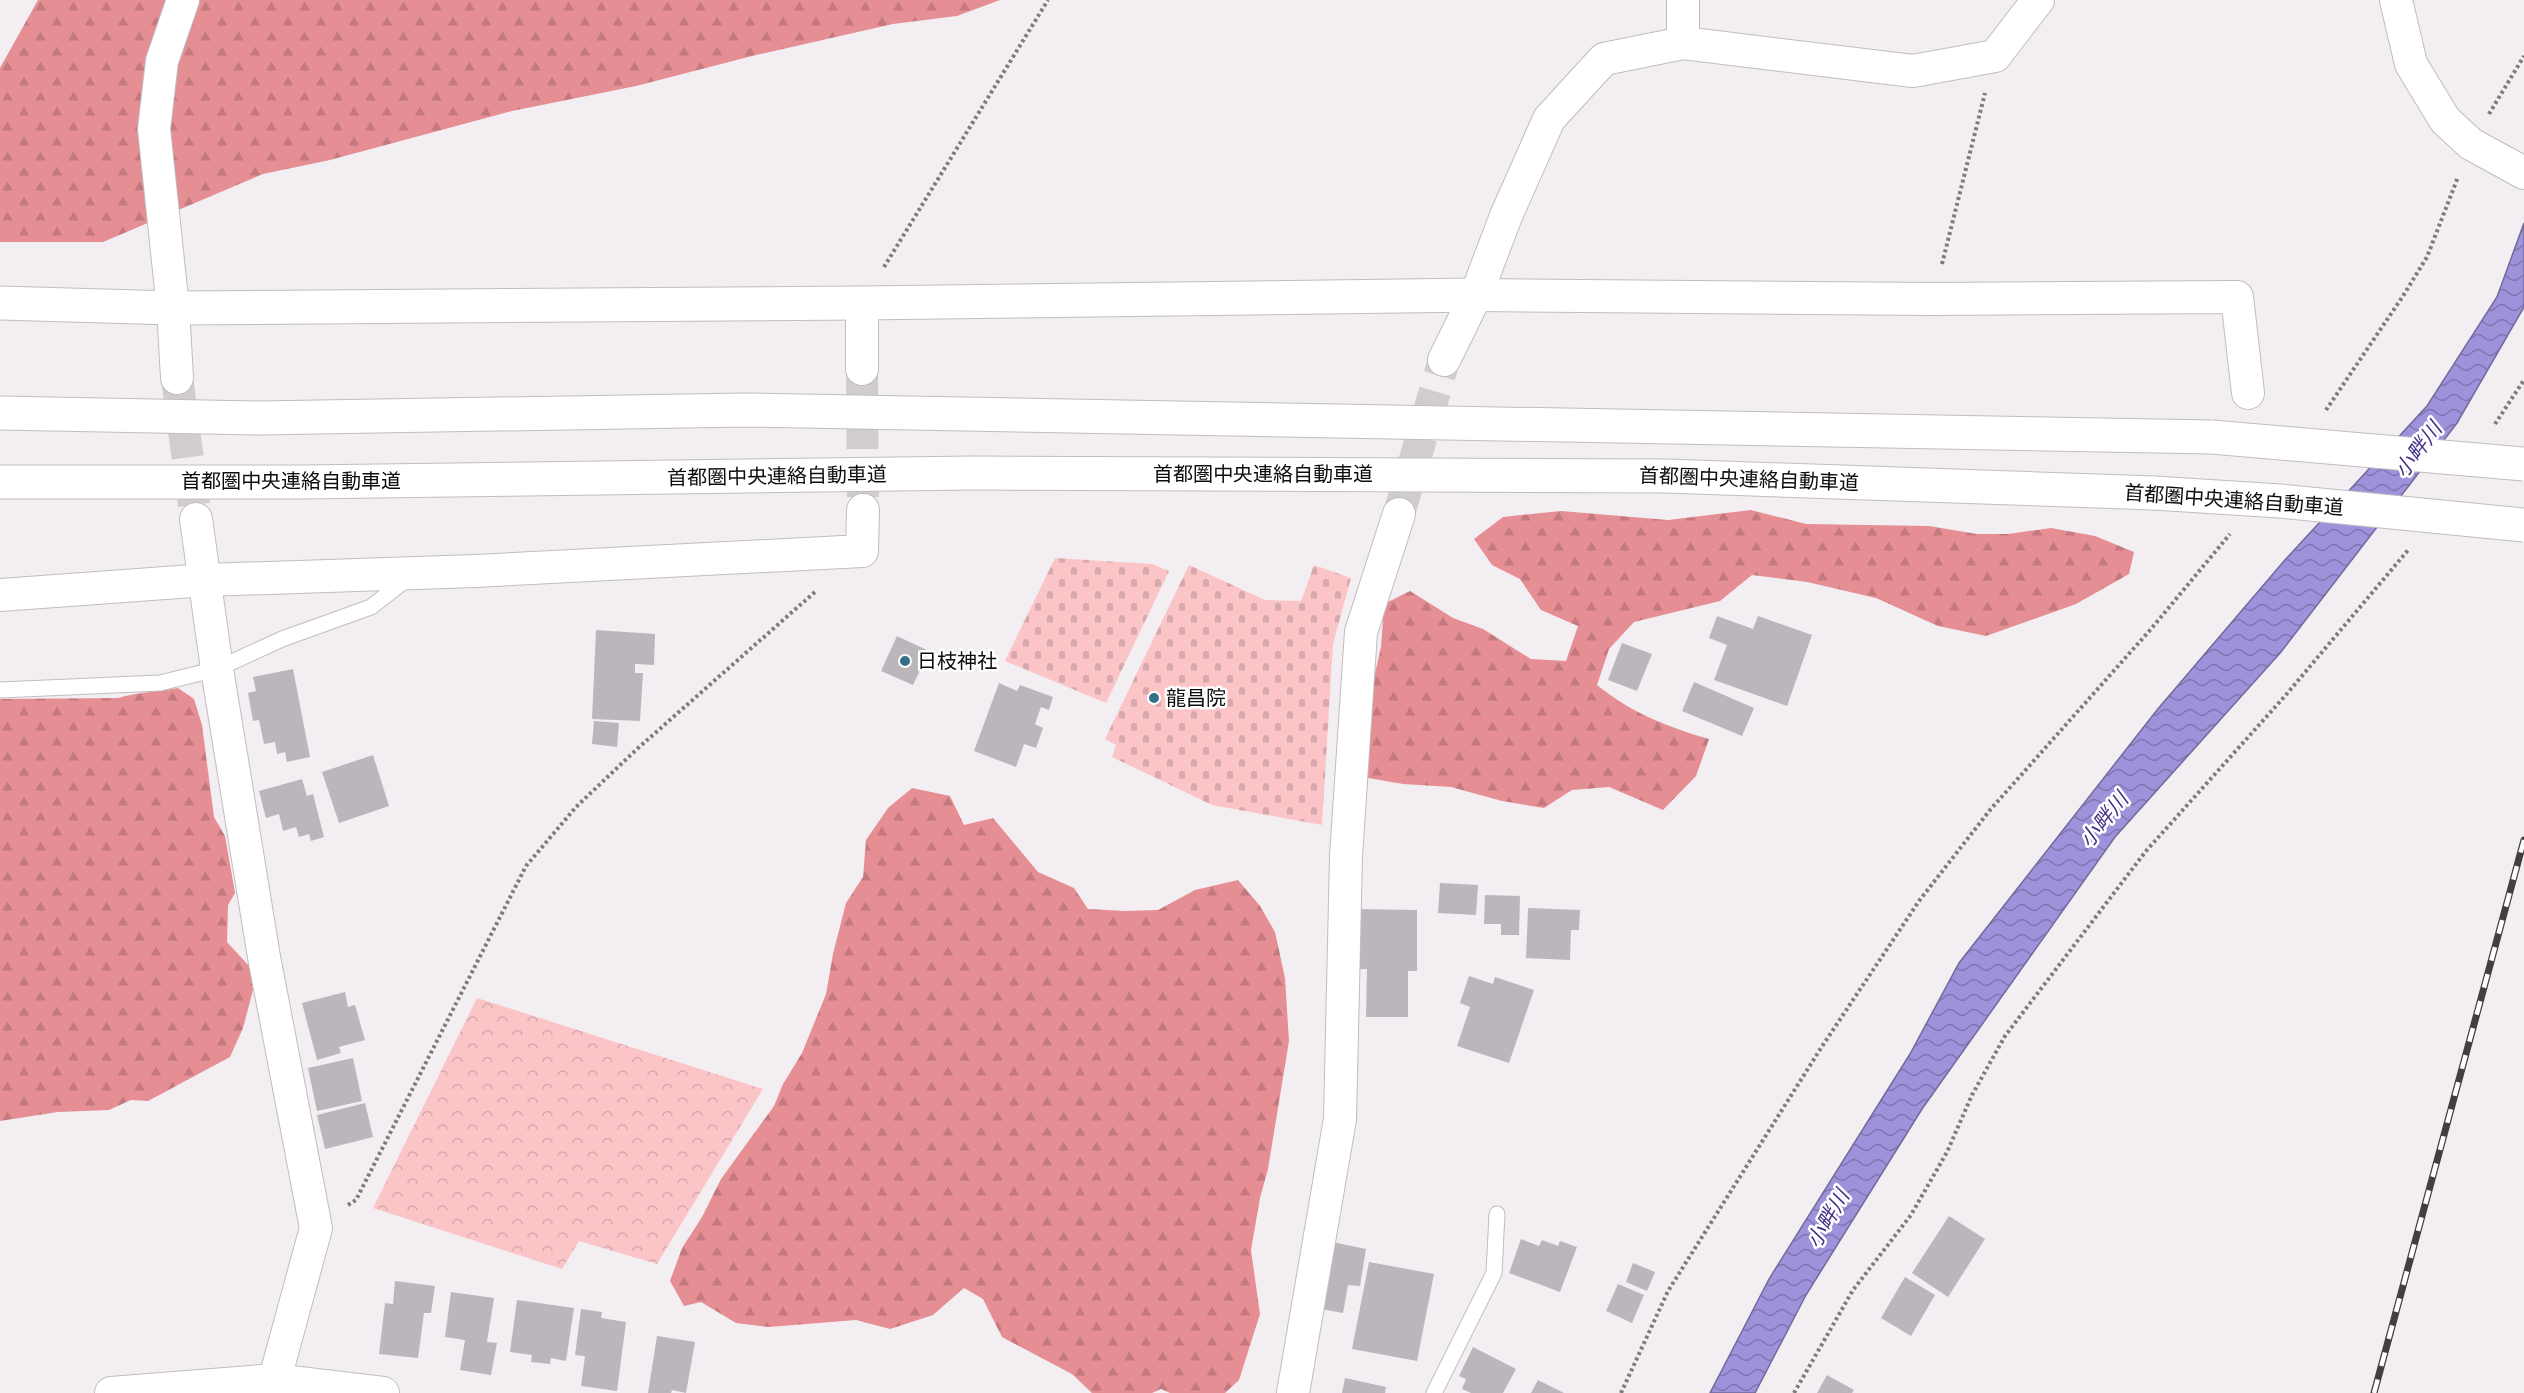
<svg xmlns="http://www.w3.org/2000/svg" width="2524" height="1393" font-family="Lato,'Noto Sans JP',sans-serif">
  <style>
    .forest { fill: url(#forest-firs) }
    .cemetery { fill: url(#cemetery-stones) }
    .park { fill: url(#park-crowns) }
    .water { fill: url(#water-waves); stroke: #726a9d; stroke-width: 1.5 }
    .building { fill: #bab6bc }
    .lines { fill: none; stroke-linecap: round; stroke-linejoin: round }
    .street-tunnel { stroke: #d0ccd0; stroke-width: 32; stroke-dasharray: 32 16; stroke-linecap: butt }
    .lane-casing { stroke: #c1bcc0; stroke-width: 17 }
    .street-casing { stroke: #c1bcc0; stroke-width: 34 }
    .secondary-casing { stroke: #c1bcc0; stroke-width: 35 }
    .highway-casing { stroke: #c1bcc0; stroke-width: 35 }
    .path { stroke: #7e7b7e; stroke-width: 4; stroke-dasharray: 3 3; stroke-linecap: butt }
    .lane { stroke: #fff; stroke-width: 15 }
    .street { stroke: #fff; stroke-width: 32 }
    .secondary { stroke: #fff; stroke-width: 33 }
    .highway { stroke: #fff; stroke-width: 33 }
    .rail-casing { stroke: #413f41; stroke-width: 7 }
    .rail { stroke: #fff; stroke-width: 4.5; stroke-dasharray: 14; stroke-linecap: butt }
    .highway-bridge-casing { stroke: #c1bcc0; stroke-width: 35; stroke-linecap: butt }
    .highway-bridge { stroke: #fff; stroke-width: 33 }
    .poi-dot { fill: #357088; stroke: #fff; stroke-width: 2 }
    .labels { text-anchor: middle; stroke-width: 5; stroke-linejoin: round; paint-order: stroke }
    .street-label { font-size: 20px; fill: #0d0c0d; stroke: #fff }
    .poi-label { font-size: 20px; fill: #0d0c0d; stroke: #fff; text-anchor: start }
    .water-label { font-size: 21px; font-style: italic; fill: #462f85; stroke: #fff }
  </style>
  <defs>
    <pattern id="forest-firs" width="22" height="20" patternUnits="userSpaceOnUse" patternTransform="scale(1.5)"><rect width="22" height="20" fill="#e58e94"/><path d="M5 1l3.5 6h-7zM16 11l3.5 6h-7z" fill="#c3797e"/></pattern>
    <pattern id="cemetery-stones" width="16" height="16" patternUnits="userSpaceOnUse" patternTransform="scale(1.5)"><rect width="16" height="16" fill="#fbc5c8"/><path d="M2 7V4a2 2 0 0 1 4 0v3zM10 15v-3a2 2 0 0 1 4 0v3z" fill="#d6a8ab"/></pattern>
    <pattern id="park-crowns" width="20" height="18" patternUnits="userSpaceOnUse" patternTransform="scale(1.5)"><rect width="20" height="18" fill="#fbc5c8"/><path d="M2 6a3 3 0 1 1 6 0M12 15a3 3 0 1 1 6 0" fill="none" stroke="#d6a8ab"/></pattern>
    <pattern id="water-waves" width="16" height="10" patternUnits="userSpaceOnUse" patternTransform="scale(1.5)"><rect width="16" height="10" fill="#9e92db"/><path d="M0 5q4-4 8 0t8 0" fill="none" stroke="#7f76b0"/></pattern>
  </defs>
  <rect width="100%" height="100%" fill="#f3eef2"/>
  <g class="forest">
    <path d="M38 0H1000L957 16 893 24 756 55 636 86 512 111 330 160 263 174 103 242H0V68Z"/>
    <path d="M1751 510 1806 524 1929 526 1977 534H2008L2051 528 2095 536 2134 552 2129 574 2076 604 1986 636 1938 626 1876 598 1807 582 1752 575 1720 601 1634 622 1609 649 1597 685C1631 713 1668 727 1709 739L1696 776 1663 810 1609 787 1572 790 1544 808 1502 801 1451 787 1403 784 1368 778 1369 699 1381 647 1384 604 1410 591 1453 618 1483 629 1531 659 1566 661 1578 626 1541 610 1520 579 1492 565 1474 539 1503 517 1561 511 1668 520Z"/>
    <path d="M178 688 194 699 202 725 214 817 225 836 235 893 228 905 227 942 249 966 253 990 243 1028 230 1057 148 1101 131 1100 109 1110 58 1112 0 1121V699L118 698C138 692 158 692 178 688Z"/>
    <path d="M912 788 950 796 964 825 993 818 1038 872 1074 888 1088 909 1125 911 1158 910 1195 890 1238 880 1260 906 1275 932 1285 978 1289 1041 1268 1169 1260 1198 1251 1250 1260 1314 1239 1380 1225 1393H1170L1161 1389 1152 1393H1092L1072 1374 1002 1337 983 1299 964 1288 933 1315 890 1329 856 1320 769 1327 736 1323 701 1302 684 1306 670 1281 682 1248 702 1217 721 1179 774 1106 783 1084 802 1053 826 994 833 954 846 903 863 877 866 840 888 808Z"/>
  </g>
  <g class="cemetery">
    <path d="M1055 558 1152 564 1169 571 1106 703 1005 661Z"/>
    <path d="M1189 565 1265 600 1301 601 1314 565 1351 578 1333 644 1322 825 1212 805 1112 757 1116 745 1105 739Z"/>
  </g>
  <path class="park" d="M477 998 763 1089 657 1264 579 1241 562 1269 373 1208Z"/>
  <path class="water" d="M2524 223V307L2457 423 2281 652 2115 837 1922 1109 1806 1295 1755 1393H1710L1769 1279 1910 1054 1959 963 2157 710 2284 561 2427 406 2497 297Z"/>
  <g class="building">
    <path d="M1717 616 1753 629 1758 616 1812 635 1787 706 1714 680 1727 645 1709 638Z"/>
    <path d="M596 630 655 634 654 665 635 664V673H643L640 721 592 719Z"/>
    <path d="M897 636 929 651 913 685 881 671Z"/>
    <path d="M1622 643 1652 654 1637 691 1608 680Z"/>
    <path d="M293 669 310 757 287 762 285 752 277 754 275 742 264 744 259 720 253 721 248 693 256 691 253 677Z"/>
    <path d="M1694 682 1754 708 1742 736 1682 711Z"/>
    <path d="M999 683 1017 691 1020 685 1053 697 1049 710 1041 707 1035 724 1043 728 1036 748 1024 744 1016 767 974 751Z"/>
    <path d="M594 721 619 723 617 747 592 744Z"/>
    <path d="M373 755 389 806 339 823 322 772Z"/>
    <path d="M302 779 307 796 313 794 324 837 311 841 309 834 299 837 296 827 283 831 279 814 266 818 259 791Z"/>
    <path d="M1440 883 1478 885 1476 915 1438 913Z"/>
    <path d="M1485 895 1520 896 1519 935H1501V924H1484Z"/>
    <path d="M1528 908 1580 910 1579 930H1571L1570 960 1526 958Z"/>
    <path d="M1355 909 1417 910V971H1408V1017H1366L1367 969H1353Z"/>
    <path d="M1469 976 1493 984 1495 977 1534 990 1509 1063 1457 1046 1470 1007 1460 1003Z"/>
    <path d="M345 992 348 1007 355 1005 365 1040 339 1047 341 1053 317 1060 302 1003Z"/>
    <path d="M353 1058 362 1101 317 1111 308 1068Z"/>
    <path d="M365 1103 373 1137 325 1149 317 1115Z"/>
    <path d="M1949 1216 1985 1239 1948 1297 1912 1273Z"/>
    <path d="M1521 1239 1539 1246 1542 1240 1558 1246 1560 1241 1577 1247 1560 1292 1509 1273Z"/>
    <path d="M1328 1241 1366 1249 1360 1286 1348 1285 1343 1313 1316 1308Z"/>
    <path d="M1369 1262 1434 1274 1417 1361 1352 1349Z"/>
    <path d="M1633 1263 1655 1272 1647 1291 1626 1282Z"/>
    <path d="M1905 1277 1935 1295 1911 1336 1881 1318Z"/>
    <path d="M395 1281 435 1286 431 1313H424L418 1358 379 1354 385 1303 393 1304Z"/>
    <path d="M1618 1284 1644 1295 1632 1323 1606 1311Z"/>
    <path d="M451 1292 494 1298 487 1342 497 1343 491 1375 460 1370 465 1340 445 1337Z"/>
    <path d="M517 1300 574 1308 566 1361 551 1358 550 1364 531 1362 532 1355 510 1352Z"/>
    <path d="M581 1309 602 1312 601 1318 626 1322 617 1391 581 1386 585 1356 575 1355Z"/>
    <path d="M657 1336 695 1342 686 1393 672 1390 671 1393H648Z"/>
    <path d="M1473 1347 1516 1369 1503 1393H1471L1462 1389 1466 1379 1459 1376Z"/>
    <path d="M1827 1375 1854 1390 1852 1393H1817Z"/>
    <path d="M1345 1378 1386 1387 1385 1393H1342Z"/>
    <path d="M1538 1380 1564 1393H1531Z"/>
  </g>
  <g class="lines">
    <g class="street-tunnel">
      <path d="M862 369 863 510"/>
      <path d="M177 378 196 519"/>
      <path d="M1399 514 1444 360"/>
    </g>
    <g class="lane-casing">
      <g id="lane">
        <path d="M0 690 160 683 217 669 282 639 371 607 408 578"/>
        <path d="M1434 1393 1494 1273 1497 1214"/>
      </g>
    </g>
    <g class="street-casing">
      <g id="street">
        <path d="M2396 0 2411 64 2445 120 2471 144 2524 173"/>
        <path d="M1683 43 1913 71 1995 56 2038 0"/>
        <path d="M1476 295 1933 299 2237 297 2248 393"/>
        <path d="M1444 360 1476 295 1506 216 1549 119 1604 59 1683 43V0"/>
        <path d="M862 369V303"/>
        <path d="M177 378 173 308 154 129 162 61 183 0"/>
        <path d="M196 519 217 669 264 957 316 1228 271 1393"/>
        <path d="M0 595 206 580 475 571 862 551 863 510"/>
        <path d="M111 1393 274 1380 383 1393"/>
        <path d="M1293 1393 1340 1119 1346 856 1361 632 1399 514"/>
      </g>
    </g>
    <g class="secondary-casing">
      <path id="secondary" d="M0 303 173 308 862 303 1476 295"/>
    </g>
    <g class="highway-casing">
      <g id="highway">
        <path d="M0 413 259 418 744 410 2212 437"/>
        <path d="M0 482H303L973 473 1667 476 2154 493"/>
      </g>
    </g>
    <g class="path">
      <path d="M2489 114 2524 56"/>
      <path d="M1942 264 1985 93"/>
      <path d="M884 267 1048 0"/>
      <path d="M2326 410 2403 296 2427 257 2458 177"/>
      <path d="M2495 424 2524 380"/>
      <path d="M348 1205 356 1200 526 866 576 807 637 749 816 591"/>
      <path d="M1621 1393 1668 1291 1821 1048 1919 901 1990 810 2151 629 2230 534"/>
      <path d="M1794 1393 1853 1290 1911 1215 1947 1152 1972 1095 2005 1036 2146 851 2285 696 2409 549"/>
    </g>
    <use href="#lane" class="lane"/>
    <use href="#street" class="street"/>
    <use href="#secondary" class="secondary"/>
    <use href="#highway" class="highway"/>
    <g class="rail-casing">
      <path id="rail" d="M2374 1393 2524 840"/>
    </g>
    <use href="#rail" class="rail"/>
    <g class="highway-bridge-casing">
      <g id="highway-bridge">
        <path d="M2212 437 2524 464"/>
        <path d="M2154 493 2280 501 2524 525"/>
      </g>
    </g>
    <use href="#highway-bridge" class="highway-bridge"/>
  </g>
  <g class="poi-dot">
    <circle cx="905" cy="661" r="6"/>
    <circle cx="1154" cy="698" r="6"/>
  </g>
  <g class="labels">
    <g class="street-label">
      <text x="1263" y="481">首都圏中央連絡自動車道</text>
      <text transform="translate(777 476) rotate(-1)" y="7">首都圏中央連絡自動車道</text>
      <text transform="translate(1749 479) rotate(2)" y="7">首都圏中央連絡自動車道</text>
      <text x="291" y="488">首都圏中央連絡自動車道</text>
      <text transform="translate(2234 500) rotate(4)" y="7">首都圏中央連絡自動車道</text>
    </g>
    <g class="poi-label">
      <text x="917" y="668">日枝神社</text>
      <text x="1166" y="705">龍昌院</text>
    </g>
    <g class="water-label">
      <text transform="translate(2418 450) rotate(-53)" y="7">小畔川</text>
      <text transform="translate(2104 820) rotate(-51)" y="7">小畔川</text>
      <text transform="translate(1828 1219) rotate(-60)" y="7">小畔川</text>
    </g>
  </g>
</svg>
